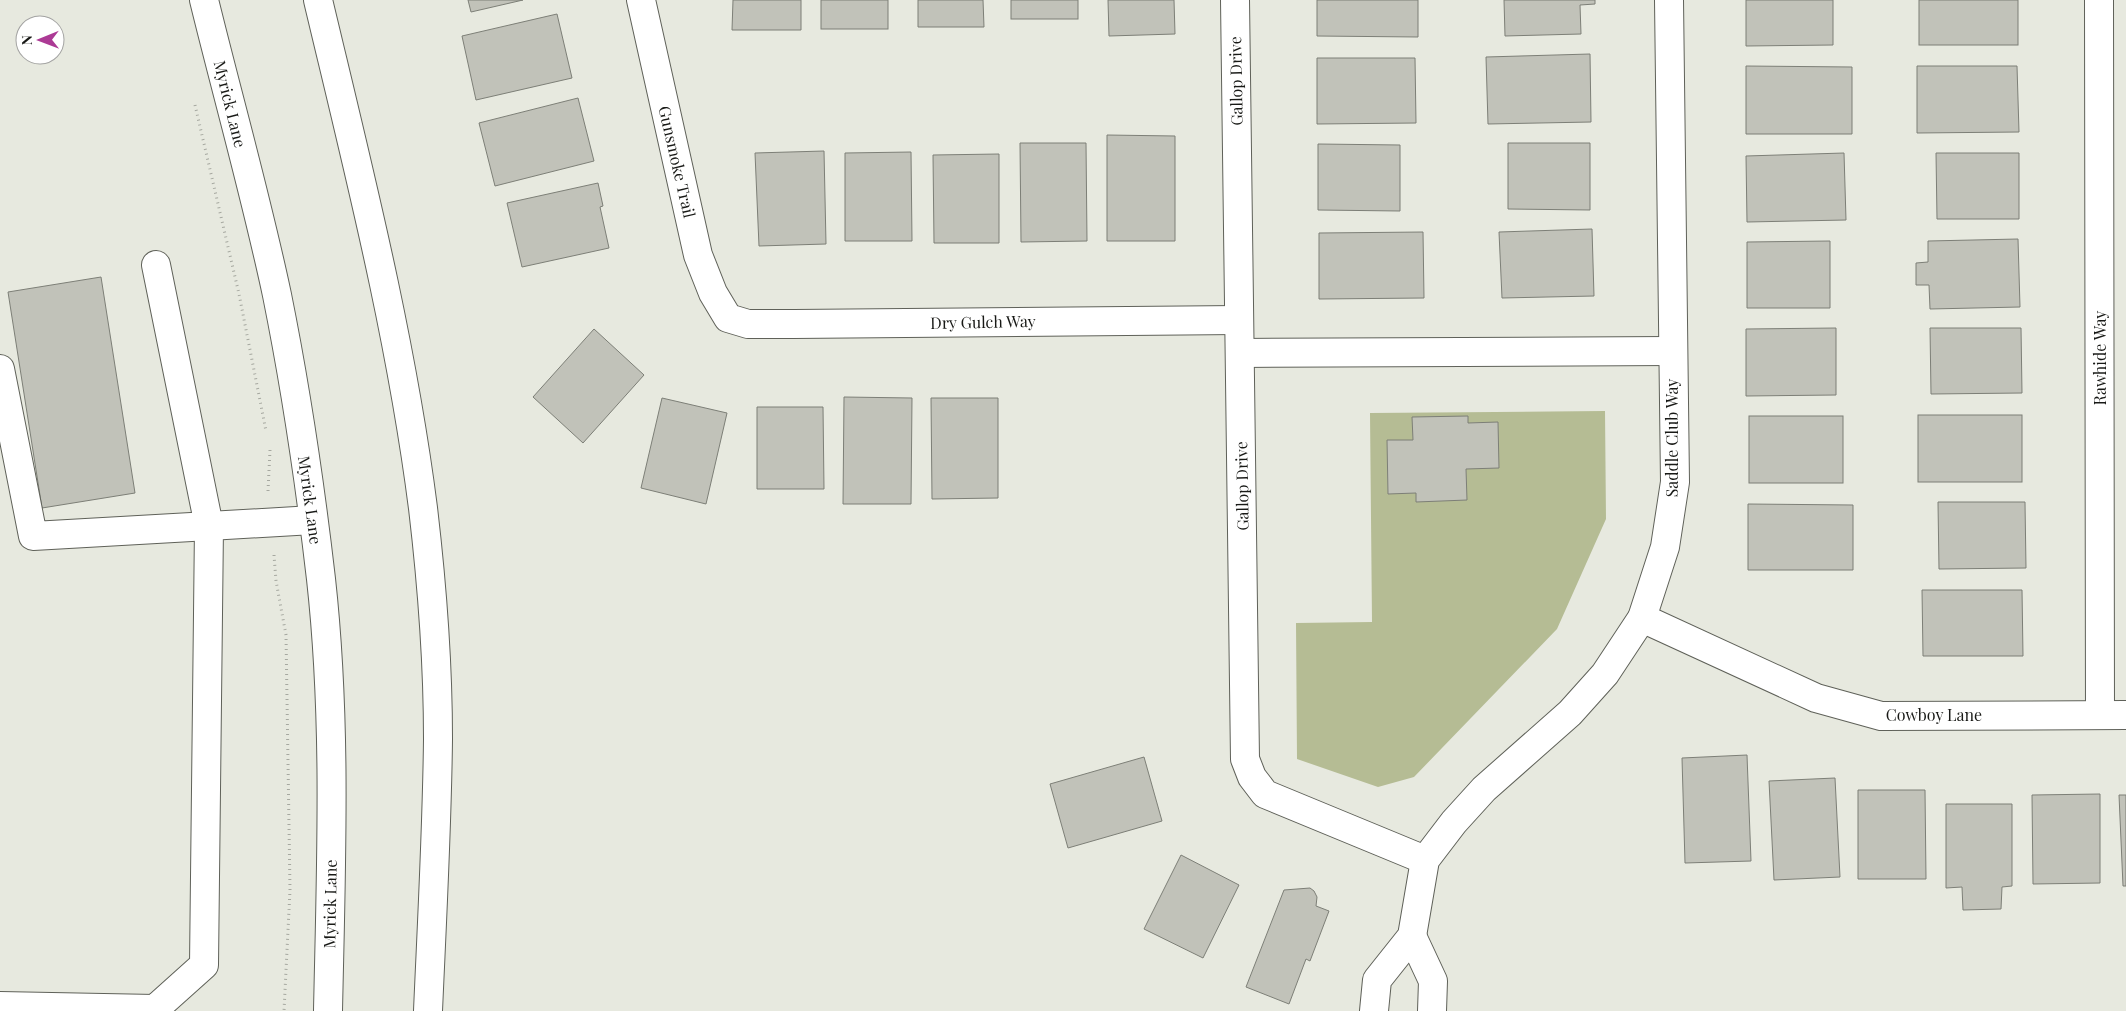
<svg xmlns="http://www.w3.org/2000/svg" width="2126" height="1011" font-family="'Playfair Display',serif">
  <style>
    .green { fill: #b5bc94 }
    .building { fill: #c1c2b9; stroke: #7d7f77 }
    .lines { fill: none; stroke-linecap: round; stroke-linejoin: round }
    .minor-casing { stroke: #5f6159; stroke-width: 30 }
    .path { stroke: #a6a8a0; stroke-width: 3; stroke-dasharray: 1 4; stroke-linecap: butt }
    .minor { stroke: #fff; stroke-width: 28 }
    .labels { text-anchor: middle; stroke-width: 4; stroke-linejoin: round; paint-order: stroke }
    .street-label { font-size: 16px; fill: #181916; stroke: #fff }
  </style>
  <rect width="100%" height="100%" fill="#e7e9df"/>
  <path class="green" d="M1605 411 1606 519 1557 629 1414 777 1378 787 1297 759 1296 623 1372 622 1370 413Z"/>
  <g class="building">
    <path d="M468 0H523L471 12Z"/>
    <path d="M733 0H801V30H732Z"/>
    <rect x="821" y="0" width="67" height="29"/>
    <path d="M918 0H983L984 27H918Z"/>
    <rect x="1011" y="0" width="67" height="19"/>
    <path d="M1108 0H1174L1175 34 1109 36Z"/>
    <path d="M1317 0H1418V37L1317 36Z"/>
    <path d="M1504 0H1595V4L1580 5 1581 34 1505 36Z"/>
    <path d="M1746 0H1833V45L1746 46Z"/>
    <rect x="1919" y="0" width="99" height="45"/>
    <path d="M557 14 572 78 476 100 462 36Z"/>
    <path d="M1590 54 1591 122 1488 124 1486 57Z"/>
    <path d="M1317 58H1415L1416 123 1317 124Z"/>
    <path d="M1746 66 1852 67V134H1746Z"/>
    <path d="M1917 66H2017L2019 132 1917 133Z"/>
    <path d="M578 98 594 161 495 186 479 123Z"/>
    <path d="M1107 135 1175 136V241H1107Z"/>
    <path d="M1020 143H1086L1087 241 1021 242Z"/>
    <path d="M1508 143H1590V210L1508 209Z"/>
    <path d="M1318 144 1400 145V211L1318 210Z"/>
    <path d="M824 151 826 244 759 246 755 153Z"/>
    <path d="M911 152 912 241H845V153Z"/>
    <path d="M1844 153 1846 220 1747 222 1746 156Z"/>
    <path d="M1936 153H2019V219H1937Z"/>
    <path d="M999 154V243H934L933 155Z"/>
    <path d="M598 183 603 206 600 207 609 248 522 267 507 203Z"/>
    <path d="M1592 229 1594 296 1502 298 1499 232Z"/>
    <path d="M1423 232 1424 298 1319 299V233Z"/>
    <path d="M2018 239 2020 307 1930 309 1929 285H1916V263L1928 262V241Z"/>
    <path d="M1830 241V308H1747V242Z"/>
    <path d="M101 277 135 493 42 508 8 292Z"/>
    <path d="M1836 328V395L1746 396V329Z"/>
    <path d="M1930 328H2021L2022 393 1931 394Z"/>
    <path d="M594 329 644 375 583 443 533 397Z"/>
    <path d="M844 397 912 398 911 504H843Z"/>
    <path d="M662 398 727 413 706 504 641 488Z"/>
    <path d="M931 398H998V498L932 499Z"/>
    <path d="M757 407H823L824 489H757Z"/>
    <rect x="1918" y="415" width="104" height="67"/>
    <path d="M1468 416V423L1498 422 1499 468 1466 469 1467 500 1416 502V493L1388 494 1387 440H1413L1412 417Z"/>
    <rect x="1749" y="416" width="94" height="67"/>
    <path d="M1938 502H2025L2026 568 1939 569Z"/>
    <path d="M1748 504 1853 505V570H1748Z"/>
    <path d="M1922 590H2022L2023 656H1923Z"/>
    <path d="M1747 755 1751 861 1685 863 1682 758Z"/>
    <path d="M1144 757 1162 821 1068 848 1050 784Z"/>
    <path d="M1835 778 1840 877 1774 880 1769 781Z"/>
    <path d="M1858 790H1925L1926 879H1858Z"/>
    <path d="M2100 794V883L2033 884 2032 795Z"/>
    <path d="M2119 795H2126V886H2123Z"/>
    <path d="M1946 804H2012V886L2002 887 2001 909 1963 910 1962 887 1946 888Z"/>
    <path d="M1181 855 1239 885 1203 958 1144 929Z"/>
    <path d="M1310 888 1314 891 1317 897 1316 906 1329 911 1310 961 1306 959 1289 1004 1246 987 1284 890Z"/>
  </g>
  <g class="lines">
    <g class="minor-casing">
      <g id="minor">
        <path d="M204 0C228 98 256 196 277 295 296 389 310 484 321 579 337 723 331 867 328 1011"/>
        <path d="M318 0C358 168 401 336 423 508 432 584 438 662 438 739 437 829 432 920 428 1011"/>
        <path d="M641 0 698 255 713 293 728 318 748 324H794L1239 320"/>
        <path d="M1235 0 1245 759 1252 777 1265 794 1425 860"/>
        <path d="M2099 0 2100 715"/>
        <path d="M1240 353 1672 351"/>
        <path d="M0 369 33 536 209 526 156 265"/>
        <path d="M1642 618 1816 698 1881 716 2126 715"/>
        <path d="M1412 936 1433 981 1432 1011"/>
        <path d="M0 1006 155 1009 204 965 209 526 313 520"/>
        <path d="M1374 1011 1377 980 1412 936 1425 860 1454 822 1484 789 1570 713 1605 674 1642 618 1665 547 1675 482 1669 0"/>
      </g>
    </g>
    <g class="path">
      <path d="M195 105 239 294 266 431"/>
      <path d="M268 491 270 450"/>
      <path d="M274 555 276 581 286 635 290 890 284 1011"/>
    </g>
    <use href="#minor" class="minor"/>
  </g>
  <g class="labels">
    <g class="street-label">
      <text transform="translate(1236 81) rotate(-91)" y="6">Gallop Drive</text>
      <text transform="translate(230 104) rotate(76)" y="6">Myrick Lane</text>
      <text transform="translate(677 162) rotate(77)" y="6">Gunsmoke Trail</text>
      <text transform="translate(983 322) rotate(-1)" y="6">Dry Gulch Way</text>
      <text transform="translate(2100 358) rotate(-90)" y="6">Rawhide Way</text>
      <text transform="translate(1672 438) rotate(-90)" y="6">Saddle Club Way</text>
      <text transform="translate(1242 486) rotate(-91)" y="6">Gallop Drive</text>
      <text transform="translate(310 500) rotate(82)" y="6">Myrick Lane</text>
      <text x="1934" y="721">Cowboy Lane</text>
      <text transform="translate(330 904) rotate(-89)" y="6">Myrick Lane</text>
    </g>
  </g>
  <g transform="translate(40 40) rotate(269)"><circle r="24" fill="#ffffff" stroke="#a3a3a2"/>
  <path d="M0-4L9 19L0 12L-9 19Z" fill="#ac3a95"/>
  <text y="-8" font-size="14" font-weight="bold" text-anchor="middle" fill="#181916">N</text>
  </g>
</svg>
